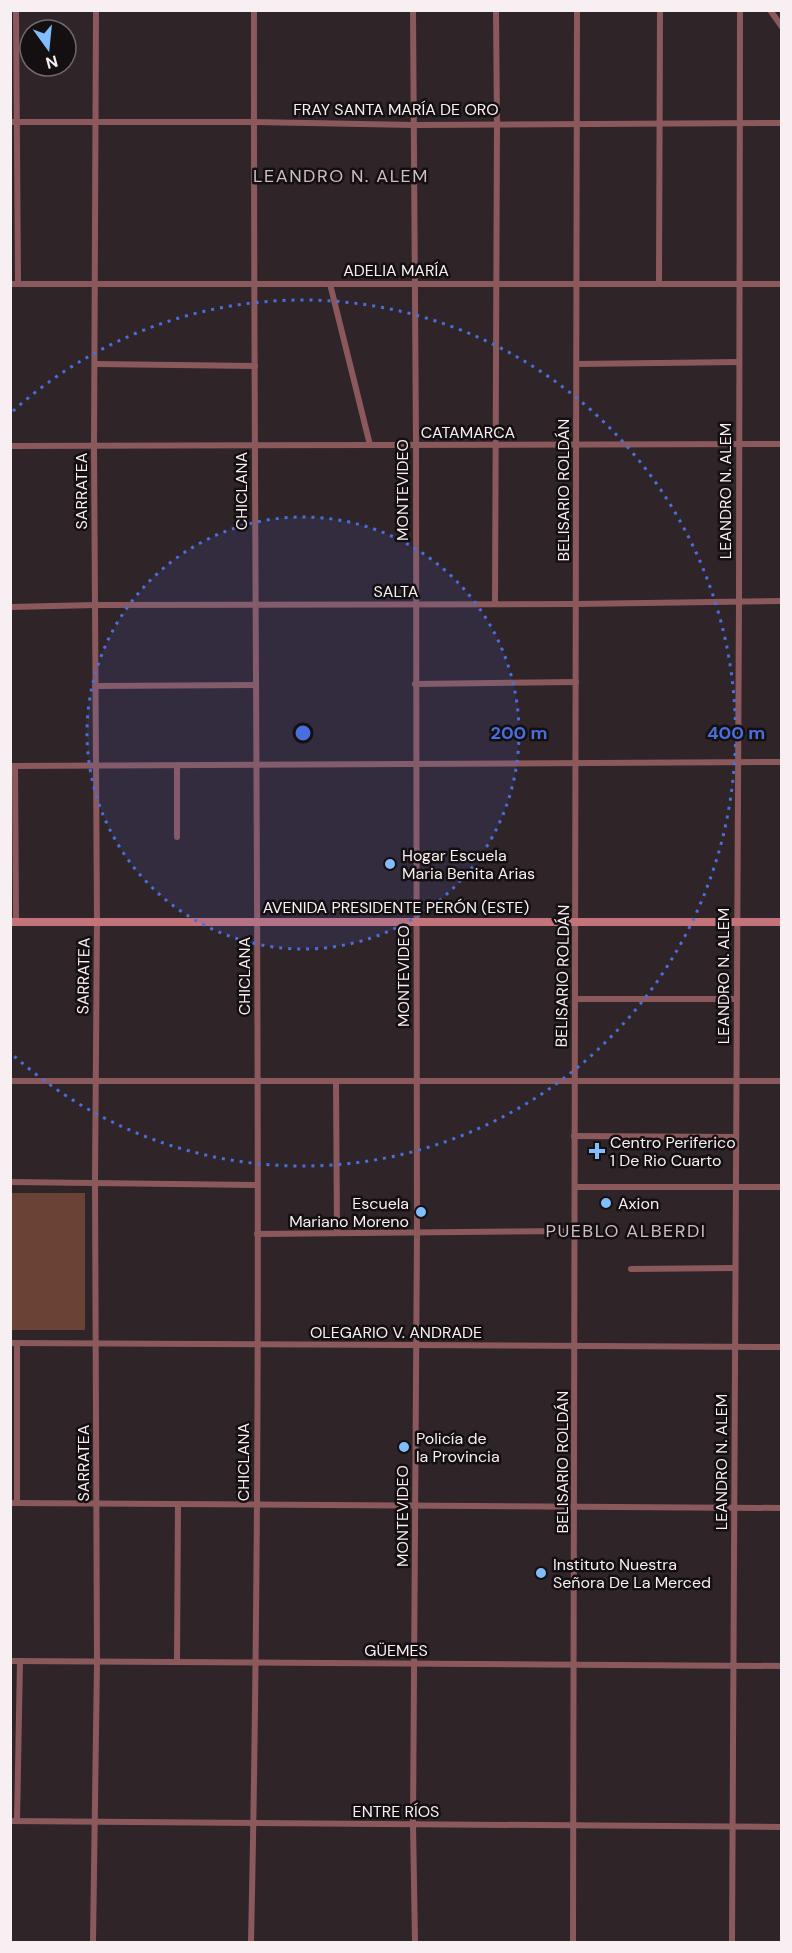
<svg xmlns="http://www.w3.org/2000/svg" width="792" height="1953" font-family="'DM Sans',sans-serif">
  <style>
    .green { fill: #6a4236 }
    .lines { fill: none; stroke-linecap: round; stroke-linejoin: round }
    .street { stroke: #8b595c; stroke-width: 6 }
    .secondary { stroke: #c3747a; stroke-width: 8 }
    .ring { fill: none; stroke: #496edd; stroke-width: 3; stroke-dasharray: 3 6 }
    .poi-dot { fill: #81bdfa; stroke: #140f11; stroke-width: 2 }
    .labels { text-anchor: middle; stroke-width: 5; stroke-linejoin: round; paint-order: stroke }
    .street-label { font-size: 16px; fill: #f7eff2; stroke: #140f11 }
    .poi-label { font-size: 16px; fill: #f7eff2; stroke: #140f11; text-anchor: start }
    .neighbourhood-label { font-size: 18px; letter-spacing: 1.5px; fill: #ccbdc2; stroke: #140f11 }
    .centre { fill: #496edd; stroke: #140f11; stroke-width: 3 }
    .ring-label { font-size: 18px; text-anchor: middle; font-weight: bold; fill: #496edd; stroke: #140f11; stroke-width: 5; stroke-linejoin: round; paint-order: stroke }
  </style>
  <rect width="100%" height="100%" fill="#2f2428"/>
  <rect class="green" x="11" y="1193" width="74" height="137"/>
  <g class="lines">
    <g class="street">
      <path d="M16 10 18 284"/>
      <path d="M413 10 416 445 417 1232 413 1824 415 1942"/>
      <path d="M770 10 782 27"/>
      <path d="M10 122H254L414 125 782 123"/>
      <path d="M659 283 660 10"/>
      <path d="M10 284H782"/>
      <path d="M330 284 370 445"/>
      <path d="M95 364 255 366"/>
      <path d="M577 364 739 362"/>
      <path d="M10 446 782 444"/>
      <path d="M495 604 497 123 496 10"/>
      <path d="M10 607 95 605 576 604 782 601"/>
      <path d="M415 684 576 682"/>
      <path d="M95 686 256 685"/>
      <path d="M10 766 782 762"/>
      <path d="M15 766 16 922"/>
      <path d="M177 837V765"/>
      <path d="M575 999H737"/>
      <path d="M10 1081H782"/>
      <path d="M336 1081 337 1233"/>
      <path d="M574 1136 736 1137"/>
      <path d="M10 1182 257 1185"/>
      <path d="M575 1187H782"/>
      <path d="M257 1234 574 1231"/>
      <path d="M631 1269 735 1268"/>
      <path d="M10 1343 782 1347"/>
      <path d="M17 1343V1503"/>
      <path d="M10 1503 782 1508"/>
      <path d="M10 1661 782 1666"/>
      <path d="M177 1662 178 1504"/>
      <path d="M10 1821 782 1827"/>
      <path d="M17 1821 20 1661"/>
      <path d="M93 1942 97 1662 95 1182 97 921 94 447 96 10"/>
      <path d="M251 1942C265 1299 253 654 254 10"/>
      <path d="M573 1942 577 10"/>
      <path d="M732 1942 739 601 740 10"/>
    </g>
    <path class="secondary" d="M10 922H782"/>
  </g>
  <circle cx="303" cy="733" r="216" fill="#496edd" fill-opacity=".12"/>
  <g class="ring">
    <circle cx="303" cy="733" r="216"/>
    <path d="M13 411A433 433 0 1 1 13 1055"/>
  </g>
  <g class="poi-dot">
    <circle cx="390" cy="864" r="6"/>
    <path d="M594 1142h6v6h6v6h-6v6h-6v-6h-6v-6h6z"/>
    <circle cx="606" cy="1203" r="6"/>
    <circle cx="421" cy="1212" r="6"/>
    <circle cx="404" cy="1447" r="6"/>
    <circle cx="541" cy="1573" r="6"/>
  </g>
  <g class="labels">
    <g class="street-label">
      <text x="396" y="115">FRAY SANTA MARÍA DE ORO</text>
      <text x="396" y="276">ADELIA MARÍA</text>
      <text x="468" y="438">CATAMARCA</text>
      <text transform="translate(402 490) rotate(-90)" y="6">MONTEVIDEO</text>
      <text transform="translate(563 490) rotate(-90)" y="6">BELISARIO ROLDÁN</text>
      <text transform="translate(81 491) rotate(-90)" y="6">SARRATEA</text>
      <text transform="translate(241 491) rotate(-90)" y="6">CHICLANA</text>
      <text transform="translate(725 491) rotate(-90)" y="6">LEANDRO N. ALEM</text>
      <text x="396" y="597">SALTA</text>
      <text x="396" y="913">AVENIDA PRESIDENTE PERÓN (ESTE)</text>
      <text transform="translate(83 976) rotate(-89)" y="6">SARRATEA</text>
      <text transform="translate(244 976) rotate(-90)" y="6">CHICLANA</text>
      <text transform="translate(403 976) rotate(-90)" y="6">MONTEVIDEO</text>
      <text transform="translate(562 976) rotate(-89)" y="6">BELISARIO ROLDÁN</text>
      <text transform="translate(723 976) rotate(-90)" y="6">LEANDRO N. ALEM</text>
      <text x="396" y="1338">OLEGARIO V. ANDRADE</text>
      <text transform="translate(243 1462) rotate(-90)" y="6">CHICLANA</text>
      <text transform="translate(562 1462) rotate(-90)" y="6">BELISARIO ROLDÁN</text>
      <text transform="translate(721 1462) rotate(-90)" y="6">LEANDRO N. ALEM</text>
      <text transform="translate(83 1463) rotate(-90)" y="6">SARRATEA</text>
      <text transform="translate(402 1516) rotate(-90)" y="6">MONTEVIDEO</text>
      <text x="396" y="1656">GÜEMES</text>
      <text x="396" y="1817">ENTRE RÍOS</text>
    </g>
    <g class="poi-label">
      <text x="402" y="861">Hogar Escuela<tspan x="402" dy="18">Maria Benita Arias</tspan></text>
      <text x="610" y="1148">Centro Periferico<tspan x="610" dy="18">1 De Rio Cuarto</tspan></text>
      <text x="409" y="1209" text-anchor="end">Escuela<tspan x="409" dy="18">Mariano Moreno</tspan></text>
      <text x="618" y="1209">Axion</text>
      <text x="416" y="1444">Policía de<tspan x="416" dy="18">la Provincia</tspan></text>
      <text x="553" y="1570">Instituto Nuestra<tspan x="553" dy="18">Señora De La Merced</tspan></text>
    </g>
    <g class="neighbourhood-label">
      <text x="341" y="182">LEANDRO N. ALEM</text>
      <text x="626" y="1237">PUEBLO ALBERDI</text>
    </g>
  </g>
  <circle cx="303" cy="733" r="9" class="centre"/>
  <g class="ring-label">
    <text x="519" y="739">200 m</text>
    <text x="736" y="739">400 m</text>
  </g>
  <rect width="792" height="1953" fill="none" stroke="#f7eff2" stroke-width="24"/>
  <g transform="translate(48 48) rotate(165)"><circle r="28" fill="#140f11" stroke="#6f696b" stroke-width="1.5"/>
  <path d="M0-4.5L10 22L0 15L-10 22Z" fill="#81bdfa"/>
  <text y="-9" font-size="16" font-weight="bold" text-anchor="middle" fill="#f7eff2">N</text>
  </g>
</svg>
